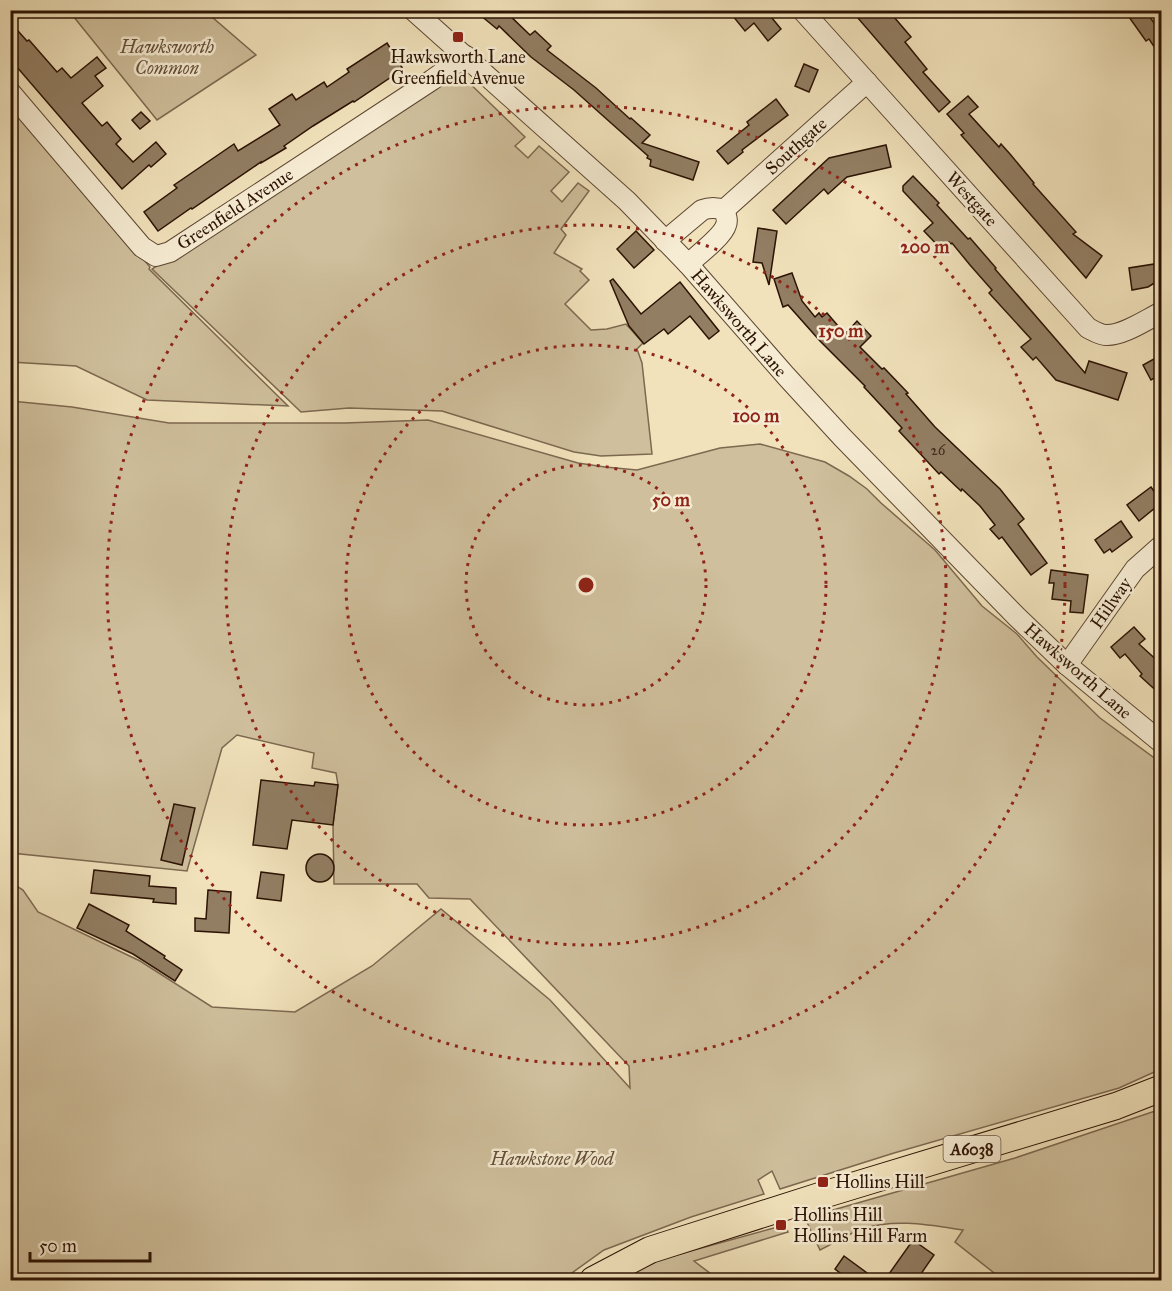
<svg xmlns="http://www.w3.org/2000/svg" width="1172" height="1291" font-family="'IM FELL Great Primer',serif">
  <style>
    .green { fill: #cfbf9c; stroke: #7d6850; stroke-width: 1.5 }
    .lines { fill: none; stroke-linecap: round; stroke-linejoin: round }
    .stream { stroke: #7a644c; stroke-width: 4.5 }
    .building { fill: #927e63; stroke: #2b1203; stroke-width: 1.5 }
    .minor-casing { stroke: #5c4631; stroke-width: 22 }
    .major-casing { stroke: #2b1203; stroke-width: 28 }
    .minor { stroke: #f6ecd3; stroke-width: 20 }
    .major { stroke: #f1e2bb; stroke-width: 26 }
    .ring { fill: none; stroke: #8f2418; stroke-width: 3; stroke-dasharray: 3 6 }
    .poi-dot { fill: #8f2418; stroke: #f6ecd3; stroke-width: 2 }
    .labels { text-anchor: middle; stroke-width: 5; stroke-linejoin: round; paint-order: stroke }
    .number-label { font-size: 15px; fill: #452d1b }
    .shield { fill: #f6ecd3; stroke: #685341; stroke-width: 1.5 }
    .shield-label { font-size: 16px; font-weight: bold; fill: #2b1203 }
    .park-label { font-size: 18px; font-style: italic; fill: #644f39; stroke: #f6ecd3 }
    .poi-label { font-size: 18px; fill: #2b1203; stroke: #f6ecd3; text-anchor: start }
    .street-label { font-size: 18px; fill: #2b1203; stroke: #f6ecd3 }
    .centre { fill: #8f2418; stroke: #f6ecd3; stroke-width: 3 }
    .ring-label { font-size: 18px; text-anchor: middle; font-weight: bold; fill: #8f2418; stroke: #f6ecd3; stroke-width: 5; stroke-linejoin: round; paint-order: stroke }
  </style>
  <rect width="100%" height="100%" fill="#f1e2bb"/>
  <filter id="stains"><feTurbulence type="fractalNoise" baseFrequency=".00333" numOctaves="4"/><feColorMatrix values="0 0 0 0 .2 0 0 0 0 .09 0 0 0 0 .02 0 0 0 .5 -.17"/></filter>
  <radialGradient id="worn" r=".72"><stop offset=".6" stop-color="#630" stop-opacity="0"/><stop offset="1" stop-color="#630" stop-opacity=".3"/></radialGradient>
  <g class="green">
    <path d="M69 11H205L256 55 157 120Z"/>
    <path d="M459 73 525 137 515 146 528 158 539 146 569 172 551 191 562 202 578 183 589 191 561 229 566 235 554 253 582 269 580 271 589 280 565 304 591 330 607 329 626 324 643 343 637 349 642 363 652 454 601 456 574 452 442 411 349 408 301 412 152 269 434 87Z"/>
    <path d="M10 102 150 267 149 269 288 406 147 400 76 366 11 362Z"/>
    <path d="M11 401 72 407 169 423H345L428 420 578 463 605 467 637 470 720 448 760 444 825 462 849 476 867 489 881 503 935 550 982 606 1017 634 1037 657 1100 718 1161 763V1069L1119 1088 894 1153 780 1189 772 1171 758 1180 764 1194 691 1217 604 1250 562 1280H11L10 882 23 890 38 912 140 961 212 1007 295 1012 372 966 441 909 550 1000 630 1088 629 1066 470 899 429 898 417 884H334L333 825 338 785 336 773 312 768 314 753 237 735 222 748 187 871 11 853Z"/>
    <path d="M1161 1109V1280H1003L955 1242 963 1230C930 1225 895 1218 862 1229 848 1234 834 1243 820 1250L805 1218 1015 1158Z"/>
    <path d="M785 1225 788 1232 694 1261 719 1280H616L658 1260Z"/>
  </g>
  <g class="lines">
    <path class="stream" d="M631 1280V1276"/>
  </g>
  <g class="building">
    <path d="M474 10H504L530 35 535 31 551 46 547 50 596 88 630 119 631 118 650 135 642 143 699 162 693 180 650 166 651 160 647 158 648 156 574 90 531 57 499 26 497 29Z"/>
    <path d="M728 10H769L767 12 781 29 768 41 754 23 745 31Z"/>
    <path d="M851 10H888L911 37 905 42 927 69 923 72 950 102 939 112Z"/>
    <path d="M1124 10H1145L1161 33V57L1149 39 1146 41Z"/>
    <path d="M10 22 27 41 29 40 57 72 62 68 71 78 97 57 106 68 95 76 103 86 82 103 102 126 107 122 121 139 116 144 133 162 156 142 166 154 151 167 149 165 122 189 10 59Z"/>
    <path d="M387 43 403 69 354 102 353 101 313 126 284 146 286 148 261 163V162L192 209 191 208 158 231 144 212 177 188 174 185 234 144 238 151 280 125 269 109 292 94 296 100 324 82 327 87 349 72 347 69Z"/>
    <path d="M804 64 818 70 809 92 795 86Z"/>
    <path d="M968 96 978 107 969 114 999 147 1001 144 1010 154 1034 183 1033 184 1076 232 1073 234 1102 256 1086 278 961 135 964 133 947 114Z"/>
    <path d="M776 99 788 115 742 150 743 152 728 164 717 151 749 125 747 122Z"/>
    <path d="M141 112 150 121 140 129 132 120Z"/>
    <path d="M886 145 891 167 847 177 828 194 824 189 786 224 773 210 829 158Z"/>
    <path d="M913 176 939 203 937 205 968 239 970 238 996 268 995 269 1085 373 1089 361 1127 373 1118 400 1056 380 1036 357 1033 360 1021 347 1031 339 989 293 992 290 970 265 952 243 951 244 949 242 941 249 924 231 933 223 903 191V186Z"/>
    <path d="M758 228 777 231 769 285 762 263 753 262Z"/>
    <path d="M636 231 654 250 634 268 617 249Z"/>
    <path d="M1161 263V279L1148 287 1132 290 1129 268Z"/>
    <path d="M792 273 802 301 815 317 819 313 822 317 827 313 845 334 857 321 871 336 860 347 882 369 884 368 908 393 906 394 935 427 1000 489 1024 519 1018 524 1047 563 1031 575 1002 537 999 539 990 529 995 525 980 506 962 489 961 491 941 472 939 474 899 431 902 428 864 387 865 386 820 341 788 305 783 307 774 279Z"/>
    <path d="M613 279 641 314 680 282 719 331 709 339 690 316 668 334 664 329 644 344 629 326 610 281Z"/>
    <path d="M1161 355V374L1151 380 1143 365Z"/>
    <path d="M1151 487 1161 501V503L1139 521 1127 505Z"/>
    <path d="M1121 521 1132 537 1112 552 1110 549 1104 553 1095 540Z"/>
    <path d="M1051 570 1088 575 1083 613 1070 612 1071 601 1052 599 1054 583H1049Z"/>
    <path d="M1134 627 1145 639 1139 644 1161 664V695L1140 676 1142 674 1125 654 1120 658 1111 647Z"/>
    <path d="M261 780 314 786 315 782 338 785 333 825 292 820 287 849 253 845Z"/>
    <path d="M174 804 195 808 182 865 161 860Z"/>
    <circle cx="320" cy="868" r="14"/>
    <path d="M94 870 150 876 149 886 176 888V904L153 902 154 899 91 893Z"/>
    <path d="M261 872 284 875 281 901 257 898Z"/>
    <path d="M208 890 231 892 229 933 195 931V918L206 919Z"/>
    <path d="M89 904 129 925 126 931 165 956 164 958 182 970 175 981 133 954 77 928Z"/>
    <path d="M913 1240 934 1255 916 1281H884Z"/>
    <path d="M844 1256 878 1281H850L835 1269Z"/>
  </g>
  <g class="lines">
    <g class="minor-casing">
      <g id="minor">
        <path d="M413 10 627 201 688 264 786 376 842 437 1017 617 1067 665 1162 743"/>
        <path d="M802 10 1088 328C1094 331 1100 335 1106 335 1123 336 1147 319 1162 312"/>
        <path d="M10 92 142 247 156 256 170 252 432 80 466 56"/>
        <path d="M724 210 867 82"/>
        <path d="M665 241 702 210C710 207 716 207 724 210 726 216 728 220 726 225 723 236 697 256 688 264"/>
        <path d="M1067 665 1135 569 1162 545"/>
      </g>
    </g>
    <g class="major-casing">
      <path id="major" d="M593 1280 650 1250 826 1194 1116 1106 1162 1088"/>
    </g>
    <use href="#minor" class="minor"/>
    <use href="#major" class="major"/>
  </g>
  <g class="ring">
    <circle cx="586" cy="585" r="120"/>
    <circle cx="586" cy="585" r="240"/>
    <circle cx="586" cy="585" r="360"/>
    <circle cx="586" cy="585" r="479"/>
  </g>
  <g class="poi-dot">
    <rect x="452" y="31" width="12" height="12" rx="3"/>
    <rect x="817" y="1176" width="12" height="12" rx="3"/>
    <rect x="775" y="1219" width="12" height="12" rx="3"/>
  </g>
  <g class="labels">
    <g class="number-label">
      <text x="938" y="455">26</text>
    </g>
    <rect class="shield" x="943.5" y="1136" width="57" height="26" rx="4.5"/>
    <g class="shield-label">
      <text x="972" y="1155">A6038</text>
    </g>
    <g class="park-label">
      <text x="167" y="53">Hawksworth<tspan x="167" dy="21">Common</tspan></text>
      <text x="552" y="1165">Hawkstone Wood</text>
    </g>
    <g class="poi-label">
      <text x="458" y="63" text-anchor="middle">Hawksworth Lane<tspan x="458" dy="21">Greenfield Avenue</tspan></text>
      <text x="835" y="1188">Hollins Hill</text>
      <text x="793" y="1221">Hollins Hill<tspan x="793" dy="21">Hollins Hill Farm</tspan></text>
    </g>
    <g class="street-label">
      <text transform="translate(796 146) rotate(-42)" y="6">Southgate</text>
      <text transform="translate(972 199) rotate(48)" y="6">Westgate</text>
      <text transform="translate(235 209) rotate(-33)" y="6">Greenfield Avenue</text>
      <text transform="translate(739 323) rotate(49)" y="6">Hawksworth Lane</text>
      <text transform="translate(1111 603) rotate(-55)" y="6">Hillway</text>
      <text transform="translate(1078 671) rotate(41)" y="6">Hawksworth Lane</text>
    </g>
  </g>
  <circle cx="586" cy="585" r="9" class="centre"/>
  <g class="ring-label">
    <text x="925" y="253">200 m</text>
    <text x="841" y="337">150 m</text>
    <text x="756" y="422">100 m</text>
    <text x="671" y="506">50 m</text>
  </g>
  <rect width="1172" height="1291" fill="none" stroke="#f1e2bb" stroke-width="36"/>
  <rect x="12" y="12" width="1148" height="1267" fill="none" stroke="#2b1203" stroke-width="3"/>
  <rect x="18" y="18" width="1136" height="1255" fill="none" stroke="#2b1203" stroke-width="1.5"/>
  <path d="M30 1252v9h120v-9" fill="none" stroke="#2b1203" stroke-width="3"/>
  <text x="39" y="1252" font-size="18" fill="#2b1203" stroke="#f6ecd3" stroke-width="4.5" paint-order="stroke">50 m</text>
  <rect width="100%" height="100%" filter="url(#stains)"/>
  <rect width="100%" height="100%" fill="url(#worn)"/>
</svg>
